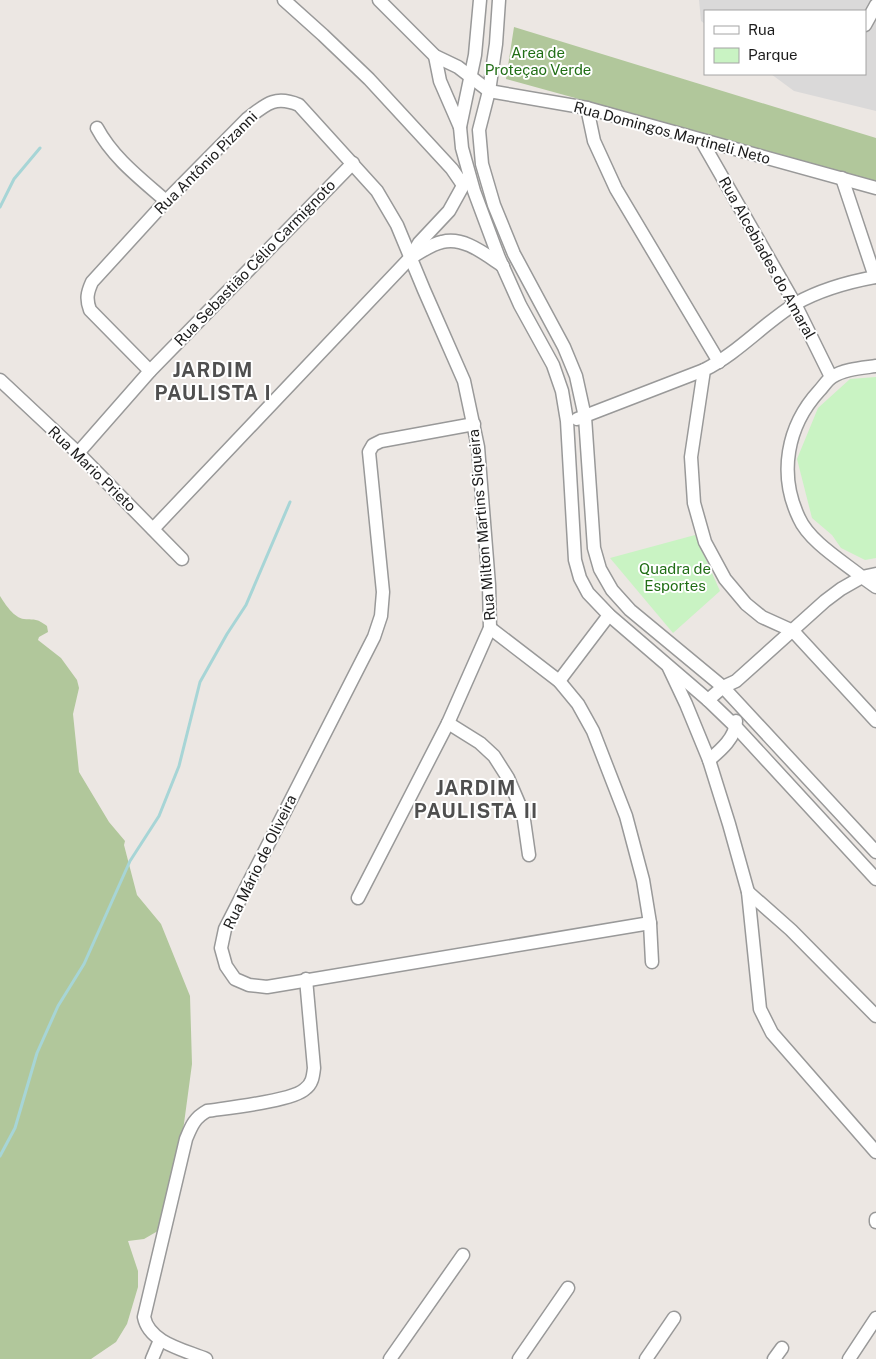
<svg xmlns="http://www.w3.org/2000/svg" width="876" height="1359" font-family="'Public Sans',sans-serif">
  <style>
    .residential { fill: #dad9d9 }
    .forest { fill: #b1c79b }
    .park { fill: #c9f3c3 }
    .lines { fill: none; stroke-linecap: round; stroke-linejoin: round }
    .stream { stroke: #a7d5d6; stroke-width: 3 }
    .minor-casing { stroke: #999; stroke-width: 15 }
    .minor { stroke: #fff; stroke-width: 12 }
    .labels { text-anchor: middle; stroke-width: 4; stroke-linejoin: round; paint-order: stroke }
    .park-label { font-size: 15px; fill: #216e16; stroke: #fff }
    .street-label { font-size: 15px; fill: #1c1c1c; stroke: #fff }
    .district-label { font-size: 20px; font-weight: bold; letter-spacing: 1px; fill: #4f4f4f; stroke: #fff }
  </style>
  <rect width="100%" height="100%" fill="#ece7e3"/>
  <path class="residential" d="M699 0H876V111L794 91 771 74H865V11H705V24L701 21Z"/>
  <g class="forest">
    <path d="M514 27 876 138V181L506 79Z"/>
    <path d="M0 596C5 604 14 618 24 619 36 620 36 618 47 626L48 632 39 637 38 640 61 658 77 680 79 688 73 714 79 772 109 822 125 841 124 845 137 895 161 924 190 996 192 1064 178 1168 163 1228 144 1239 128 1241 138 1271V1287L127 1324 116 1342 91 1359H0Z"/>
  </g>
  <g class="park">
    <path d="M876 377V558L865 560 841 548 832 535 812 518 797 459 818 408 850 379Z"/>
    <path d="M695 535 720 591 673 633 610 558Z"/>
  </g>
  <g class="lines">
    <g class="stream">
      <path d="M0 207 14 179 40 148"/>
      <path d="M0 1156 15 1128 37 1053 58 1006 84 964 130 861 159 816 179 766 200 682 227 634 246 605 290 502"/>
    </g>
    <g class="minor-casing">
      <g id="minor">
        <path d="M284 0 323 35 369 79 452 169 463 185"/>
        <path d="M379 0 435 56 458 67 489 91 587 108 876 188"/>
        <path d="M480 0 475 55 460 127 462 148 474 191 499 258 520 305 553 365 562 391 567 421 575 560 580 578 588 593 609 615 708 700 736 727 876 879"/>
        <path d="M499 0 496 44 489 91 479 130 482 164 494 205 514 254 564 347 576 376 585 417 594 548 600 569 612 590 630 610 723 687 876 852"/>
        <path d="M865 25 876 5"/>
        <path d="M435 56 440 81 460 127"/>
        <path d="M587 108 594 141 616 189 719 362"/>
        <path d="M97 128C113 158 141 179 166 201"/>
        <path d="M701 140 795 304 831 377"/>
        <path d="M842 178 875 277"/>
        <path d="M410 258C420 253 431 244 442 242 464 236 486 255 503 266"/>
        <path d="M876 277C848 282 820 290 795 304 763 324 738 353 704 370L691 457 694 503 705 542 725 579 746 604 762 617 793 631 876 721"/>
        <path d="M876 366C862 368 844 369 832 377 827 380 823 387 819 391 787 426 778 474 799 518 809 541 842 561 862 577L876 574"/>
        <path d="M150 371 90 310C86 299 87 293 92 282L166 201 247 119C266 104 275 95 299 105L377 191 397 225 424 290 464 381 478 447 489 585 490 628 448 723 358 898"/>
        <path d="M0 380 78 453 182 559"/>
        <path d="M577 419 704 370"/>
        <path d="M474 424 381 441 373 445 369 452 383 592 381 616 374 637 225 929 221 948 226 966 235 979 249 985 267 987 650 923"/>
        <path d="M78 453 150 371 353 163"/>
        <path d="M153 529 410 258 419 243 449 211 469 175"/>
        <path d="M490 628 559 681 578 704 593 731 626 816 643 880 650 923 652 962"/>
        <path d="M669 668 686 704 709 760 729 824 748 892 760 1009 772 1033 876 1152"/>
        <path d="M559 681 609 615"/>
        <path d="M708 700 723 687 736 681 825 601 841 589 862 577 876 587"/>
        <path d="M448 723 480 743 494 756 508 778 523 813 529 855"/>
        <path d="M709 760C721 750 736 737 736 721"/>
        <path d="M748 892 791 930 876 1016"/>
        <path d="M876 1219V1222"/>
        <path d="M152 1359 160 1340"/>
        <path d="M206 1359C185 1350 149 1343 144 1317L186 1139C191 1127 194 1118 207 1111 226 1108 293 1101 305 1089 312 1084 313 1077 314 1068L306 979"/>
        <path d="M390 1359 463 1255"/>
        <path d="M519 1359 568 1288"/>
        <path d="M646 1359 674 1318"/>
        <path d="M774 1359 782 1348"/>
        <path d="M849 1359 876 1318"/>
      </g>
    </g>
    <use href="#minor" class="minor"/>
  </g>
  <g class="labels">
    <g class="park-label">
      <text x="538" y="58">Area de<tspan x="538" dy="17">Proteçao Verde</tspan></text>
      <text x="675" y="574">Quadra de<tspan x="675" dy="17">Esportes</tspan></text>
    </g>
    <g class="street-label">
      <text transform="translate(672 133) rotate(15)" y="5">Rua Domingos Martineli Neto</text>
      <text transform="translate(206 163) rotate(-45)" y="5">Rua Antônio Pizanni</text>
      <text transform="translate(767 258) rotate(61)" y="5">Rua Alcebiades do Amaral</text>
      <text transform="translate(255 263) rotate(-46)" y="5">Rua Sebastião Célio Carmignoto</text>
      <text transform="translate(92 469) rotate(44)" y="5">Rua Mario Prieto</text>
      <text transform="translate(482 525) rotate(-95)" y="5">Rua Milton Martins Siqueira</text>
      <text transform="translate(260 862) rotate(-64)" y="5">Rua Mário de Oliveira</text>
    </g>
    <g class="district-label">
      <text x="213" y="377">JARDIM<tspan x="213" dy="23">PAULISTA I</tspan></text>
      <text x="476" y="795">JARDIM<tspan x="476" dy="23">PAULISTA II</tspan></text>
    </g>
  </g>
  <rect x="704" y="10" width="162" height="65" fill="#ffffff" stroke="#a4a4a4"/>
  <rect x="714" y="26" width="25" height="8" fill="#ffffff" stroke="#a4a4a4"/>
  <text x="748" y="35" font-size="15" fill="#1c1c1c">Rua</text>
  <rect x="714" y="48" width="25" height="15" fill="#c9f3c3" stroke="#a4a4a4"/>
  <text x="748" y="60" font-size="15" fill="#1c1c1c">Parque</text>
</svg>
